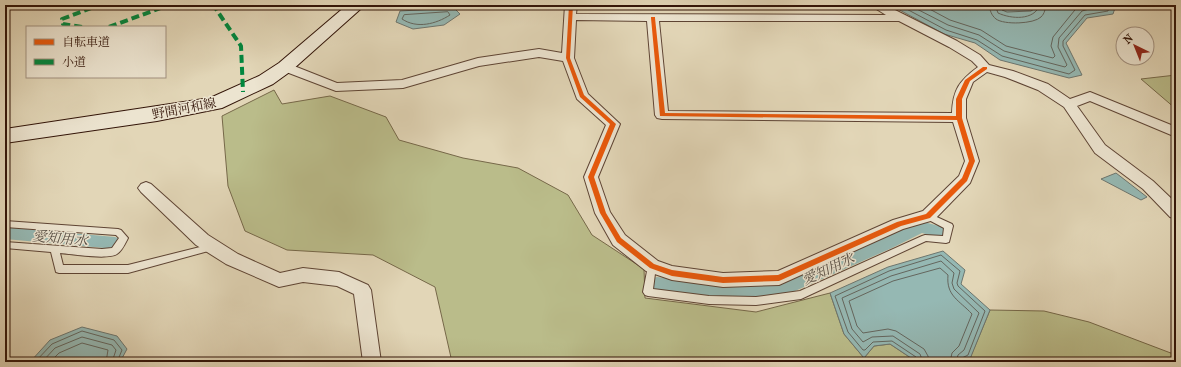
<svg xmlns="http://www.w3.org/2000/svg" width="1181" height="367" font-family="'IM FELL French Canon','Noto Serif JP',serif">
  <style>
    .green { fill: #babc8a; stroke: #766849 }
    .water { fill: #95b8b3; stroke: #6d766f }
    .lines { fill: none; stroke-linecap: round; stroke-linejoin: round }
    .shore { stroke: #64665e; stroke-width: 1 }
    .canal { fill: #95b8b3; fill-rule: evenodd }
    .lane-casing { stroke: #5e4434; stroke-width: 2 }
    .street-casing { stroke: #5e4434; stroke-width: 2 }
    .secondary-casing { stroke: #321408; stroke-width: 2 }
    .lane { fill: #ece4d0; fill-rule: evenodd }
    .street { fill: #ece4d0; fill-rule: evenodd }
    .secondary { fill: #ece4d0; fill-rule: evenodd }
    .quiet { stroke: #00873e; stroke-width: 4; stroke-dasharray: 8 4; stroke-linecap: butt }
    .cycleway-casing { stroke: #ece4d0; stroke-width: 2 }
    .cycleway { fill: #e8590c; fill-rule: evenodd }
    .labels { text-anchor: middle; stroke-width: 3; stroke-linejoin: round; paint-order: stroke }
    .street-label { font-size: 13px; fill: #321408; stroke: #ece4d0 }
    .water-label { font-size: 14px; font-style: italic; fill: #554d44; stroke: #ece4d0 }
  </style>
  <rect width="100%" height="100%" fill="#e2d6b7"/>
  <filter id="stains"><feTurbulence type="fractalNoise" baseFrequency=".005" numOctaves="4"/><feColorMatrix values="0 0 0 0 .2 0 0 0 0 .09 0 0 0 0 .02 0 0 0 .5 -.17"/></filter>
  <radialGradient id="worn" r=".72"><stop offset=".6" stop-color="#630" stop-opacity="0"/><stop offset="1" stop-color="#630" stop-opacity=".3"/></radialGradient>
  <g class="green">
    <path d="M1176 75V109L1141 79Z"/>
    <path d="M274 90 282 104 330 96 386 117 399 140 463 158 518 168 568 195 592 235 644 269 645 298 756 312 830 293 844 334 864 358 874 346 890 344 917 362H452L435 287 373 255 287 250 245 231 228 186 222 116Z"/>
    <path d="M990 310 1044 311 1089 322 1176 355V362H958L970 358Z"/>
  </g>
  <g class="water">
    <path d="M899 5H999C1008 8 1025 11 1033 5H1109L1115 8 1113 14 1087 18 1066 43 1082 75 1069 78 1000 60 975 43 944 34 894 7Z"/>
    <path d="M454 8 460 14 444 25 413 29 396 22 400 11Z"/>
    <path d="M1116 173 1147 197 1141 200 1101 179Z"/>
    <path d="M943 251 965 270 961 284 990 310 970 359 958 362H917L890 344 874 346 864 358 844 334 830 293 888 267Z"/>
    <path d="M82 327 117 336 127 349 120 362H30L50 340Z"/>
  </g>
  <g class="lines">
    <g class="shore">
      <path d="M899 5 946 30 977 40 1002 56 1069 74 1075 70 1063 46V41L1085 15 1108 11 1109 5"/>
      <path d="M909 5 948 25 979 35 1004 51 1065 67 1067 65 1058 47 1059 38 1082 11 1104 5"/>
      <path d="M922 5 950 20 981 30 1006 46 1053 58 1055 56 1051 46 1053 37 1079 5"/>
      <path d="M989 5C990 10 991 15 996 19 1004 25 1034 24 1041 17 1045 13 1045 9 1046 5"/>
      <path d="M995 5 998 13C1011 19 1034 21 1040 5"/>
      <path d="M1000 5 1002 10 1007 12 1031 11 1034 9 1035 5"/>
      <path d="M448 12 450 15C436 24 417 29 402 19L404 15Z"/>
      <path d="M35 362 52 344 82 331 114 340 122 350 117 362"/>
      <path d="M42 362 55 348 82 337 112 345 116 350 112 362"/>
      <path d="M50 362 59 353 82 343 108 350 106 362"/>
      <path d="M918 362 916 357 892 341 873 342 865 350H863L848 332 835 296 889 271 941 255 960 271 957 283 958 286 985 311 968 355 962 358 961 362"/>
      <path d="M923 362 920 354 893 336 872 337 863 342 852 329 842 298 891 276 941 261 954 273 952 283 954 289 979 313 964 350 958 355 956 362"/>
      <path d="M929 362 928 356 924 349 896 331 888 329 863 333 857 326 849 301 893 281 940 268 948 275C946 296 959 300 972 314L959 346 952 353 950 362"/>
    </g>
    <g class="canal">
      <path d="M921 221 949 229 951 233 949 237 944 239 922 233 892 248 795 291 762 297 724 299 657 291 651 289 649 284 651 279 657 277 724 285 762 283 793 278Z"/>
      <path d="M5 227 115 237 120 239 123 243 120 247 115 249 5 239Z"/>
    </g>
    <g class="lane-casing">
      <g id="lane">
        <path d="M928 213 952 224 953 226 949 242 946 243 926 241 801 299 756 305 709 304 648 296 645 295 643 292 648 266 649 263 652 262 655 263 656 266 653 289 709 296 756 297 800 291 922 236 925 235 943 236 944 228 925 218 924 216 925 214Z"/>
        <path d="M5 221 118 229 121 230 128 238C126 242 122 251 117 254 108 260 72 254 60 253L63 265H128L212 244 215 245 216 247 215 249 212 250 128 273H59L56 272 51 252 5 248V242L102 249 112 248 119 238 116 235 5 227Z"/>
      </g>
    </g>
    <g class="street-casing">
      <g id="street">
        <path d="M565 5H577L576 14 886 15 870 5H885L957 41 980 55 989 65 1013 71 1048 84 1070 99 1090 92 1176 127V137L1090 101 1077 106 1105 145 1153 181 1176 203V219L1170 217 1143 189 1095 153 1064 107 1038 90 1005 77 987 72 973 82 966 99V118L979 161 970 183 934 220 903 229 779 285 723 287 672 280 646 271 613 245 595 213 584 177 606 125 577 99 563 61 539 57 479 66 403 88 336 91 281 70 279 67 281 64H289L337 83 402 80 478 58 539 49 562 53ZM576 20 647 21 655 115 657 118 662 119 953 122 965 161 959 176 923 211 893 220 778 271 723 273 672 266 658 261 625 235 610 212 598 177 620 124 588 94 574 58ZM659 21H899L949 47 972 61 978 67C959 81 953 90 952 113L668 111Z"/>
        <path d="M146 182 151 184 208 235 238 254 280 273 303 268 339 272 368 285 371 290 381 362H363L354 294 337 286 303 282 279 287 226 264 196 245 141 192 138 188 141 184Z"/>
      </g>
    </g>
    <g class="secondary-casing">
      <path id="secondary" d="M347 5H365L291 71 273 84 222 108 157 121 5 143V129L210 98 259 76 279 63Z"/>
    </g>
    <use href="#lane" class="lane"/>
    <use href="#street" class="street"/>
    <use href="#secondary" class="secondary"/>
    <g class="quiet">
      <path d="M221 5 216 9 241 46 243 92"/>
      <path d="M82 27 63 24 62 19 99 5"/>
      <path d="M109 27 169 5"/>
    </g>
    <g class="cycleway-casing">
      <path id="cycleway" d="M569 5H573L570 58 584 95 616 124 594 177 606 213 621 238 654 264 672 270 723 277 778 275 897 222 926 214 962 178 969 161 957 120 660 116 651 18V17H655V18L665 113 956 116V99L965 80 983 67H987V69L970 81 962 99V118L975 161 967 181 930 218 901 226 779 281 723 283 672 276 650 268 617 242 600 213 588 177 610 124 580 97 566 58Z"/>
    </g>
    <use href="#cycleway" class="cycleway"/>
  </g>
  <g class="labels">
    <g class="street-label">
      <text transform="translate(184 108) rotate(-11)" y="5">野間河和線</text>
    </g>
    <g class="water-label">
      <text transform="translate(60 238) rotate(5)" y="5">愛知用水</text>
      <text transform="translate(828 269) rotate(-25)" y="5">愛知用水</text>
    </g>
  </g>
  <rect width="1181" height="367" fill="none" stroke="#e2d6b7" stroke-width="20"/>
  <rect x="6" y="6" width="1169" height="355" fill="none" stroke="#321408" stroke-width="2"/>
  <rect x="10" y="10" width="1161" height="347" fill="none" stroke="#321408"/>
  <rect x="26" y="26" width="140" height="52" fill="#ece4d0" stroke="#a29180"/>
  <rect x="34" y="39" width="20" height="6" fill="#e8590c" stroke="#a29180"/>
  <text x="62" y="46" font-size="12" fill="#321408">自転車道</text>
  <rect x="34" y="59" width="20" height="6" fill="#00873e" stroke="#a29180"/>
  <text x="62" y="66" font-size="12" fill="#321408">小道</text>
  <g transform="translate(1135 46) rotate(317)"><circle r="19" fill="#ece4d0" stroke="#a29180"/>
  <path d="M0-3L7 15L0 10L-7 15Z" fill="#8f2418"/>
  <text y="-6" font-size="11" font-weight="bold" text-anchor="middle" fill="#321408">N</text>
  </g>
  <rect width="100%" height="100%" filter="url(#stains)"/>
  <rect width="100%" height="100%" fill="url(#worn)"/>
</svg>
